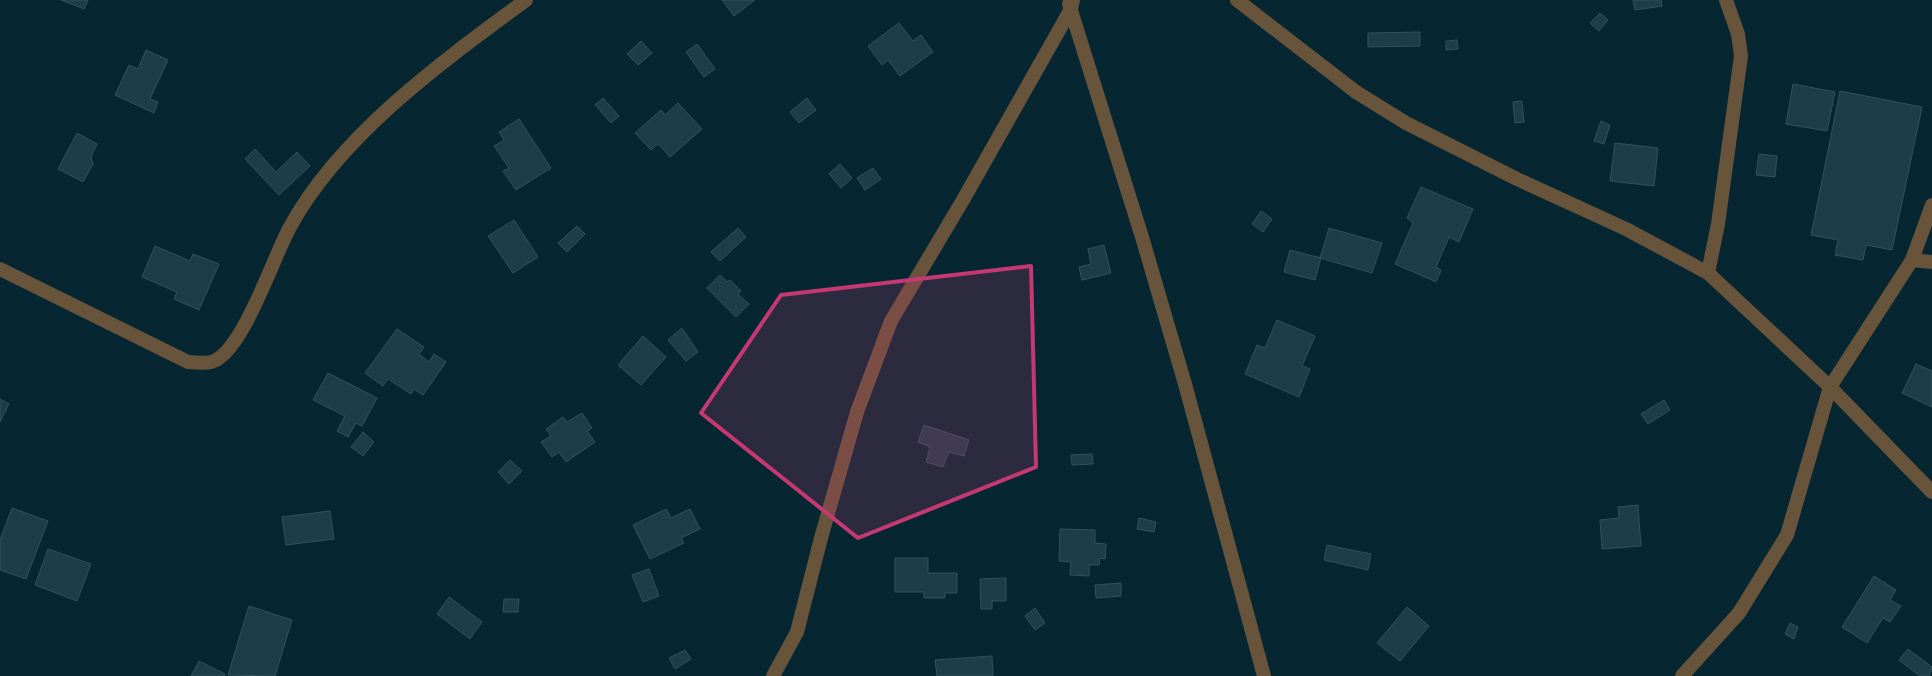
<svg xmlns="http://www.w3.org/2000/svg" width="1932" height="676" font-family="Cabin,sans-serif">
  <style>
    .building { fill: #1e3d4a; stroke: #32515e }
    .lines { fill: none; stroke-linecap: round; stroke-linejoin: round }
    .minor { stroke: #67543a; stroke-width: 14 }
    .marked { fill: #c63872; fill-opacity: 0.2; stroke: #c63872; stroke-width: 4; stroke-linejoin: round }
  </style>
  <rect width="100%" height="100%" fill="#062732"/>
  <g class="building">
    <path d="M61 0H88L84 9Z"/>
    <path d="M722 0H755L734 16Z"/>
    <path d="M1633 0H1661L1662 6 1635 10Z"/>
    <path d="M1600 13 1608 20 1599 31 1590 23Z"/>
    <path d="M899 23 913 41 921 35 933 52 900 76 888 60 882 65 868 46Z"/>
    <path d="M1420 32V46L1368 47V33Z"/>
    <path d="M1457 40 1458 49 1446 50V41Z"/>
    <path d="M641 41 652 53 638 65 627 54Z"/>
    <path d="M697 44 715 69 704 77 686 52Z"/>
    <path d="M146 50 168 60 150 99 158 102 154 113 115 95 129 65 138 69Z"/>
    <path d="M1793 84 1835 92 1827 131 1786 124Z"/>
    <path d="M1840 91 1922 107 1892 250 1866 245 1863 260 1835 255 1838 240 1811 235Z"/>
    <path d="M603 98 619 116 611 123 595 105Z"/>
    <path d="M807 98 816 110 799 123 790 112Z"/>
    <path d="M1522 101 1524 122 1515 123 1513 102Z"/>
    <path d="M678 103 702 129 670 157 658 144 651 150 635 133 661 110 665 115Z"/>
    <path d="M519 119 551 168 516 190 503 171 509 168 494 146 504 140 499 132Z"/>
    <path d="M1601 121 1610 125 1604 144 1594 141Z"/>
    <path d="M77 133 97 144 91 157 93 164 83 182 58 169Z"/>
    <path d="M1615 143 1658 148 1654 186 1610 181Z"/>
    <path d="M255 149 276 172 297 152 310 166 279 195 245 159Z"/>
    <path d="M1759 154 1777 156 1775 177 1756 175Z"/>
    <path d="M840 164 852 178 841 188 829 174Z"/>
    <path d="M873 168 881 179 865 190 857 178Z"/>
    <path d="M1421 187 1473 209 1459 242 1449 237 1436 267 1441 270 1436 282 1395 264 1413 223 1407 218Z"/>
    <path d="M1261 211 1272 219 1263 232 1252 224Z"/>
    <path d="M514 220 538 257 513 273 488 236Z"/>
    <path d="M577 226 585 234 567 252 558 243Z"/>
    <path d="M738 228 746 237 720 261 711 252Z"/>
    <path d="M1329 228 1382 243 1372 273 1320 258Z"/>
    <path d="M1104 245 1111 273 1082 280 1079 267 1091 264 1088 249Z"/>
    <path d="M155 246 190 261 193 254 219 264 199 310 174 299 177 292 142 277Z"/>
    <path d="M1290 250 1321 258 1315 280 1284 272Z"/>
    <path d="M720 275 727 282 730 280 741 291 738 294 749 304 736 317 707 288Z"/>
    <path d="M1277 320 1315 336 1302 366 1310 369 1299 397 1245 374 1257 345 1265 348Z"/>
    <path d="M682 328 698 352 686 361 668 340Z"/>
    <path d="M397 329 424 347 419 354 429 362 434 354 446 362 423 395 414 389 411 394 388 379 383 386 365 373Z"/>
    <path d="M643 336 666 357 641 385 618 365Z"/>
    <path d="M1916 364 1932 371V407L1902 393Z"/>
    <path d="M328 373 377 398 362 426 356 423 348 437 337 431 345 416 313 400Z"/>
    <path d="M0 399 9 404 0 422Z"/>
    <path d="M1664 400 1670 410 1648 424 1641 414Z"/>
    <path d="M582 413 592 428 587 431 595 442 566 462 559 452 552 457 541 442 551 436 546 429 563 417 567 422Z"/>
    <path d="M924 425 969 440 964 456 949 452 943 467 926 462 930 447 918 442Z"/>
    <path d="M363 432 374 442 363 456 351 447Z"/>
    <path d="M1092 454 1093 464 1072 465 1071 455Z"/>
    <path d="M510 460 522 471 509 484 498 472Z"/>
    <path d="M1638 505 1641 546 1602 549 1600 520 1619 518 1618 507Z"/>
    <path d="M12 508 48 521 26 579 0 570V540Z"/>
    <path d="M666 509 671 518 690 509 700 529 681 538 684 543 650 559 633 525Z"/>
    <path d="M330 511 334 539 286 545 282 517Z"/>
    <path d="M1139 518 1156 522 1154 532 1137 529Z"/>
    <path d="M1060 529 1095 530V543L1106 544 1105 559 1100 558 1099 565H1089V576L1070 575 1071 562 1059 561Z"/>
    <path d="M1327 545 1371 554 1368 570 1324 560Z"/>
    <path d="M48 549 91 564 77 601 35 585Z"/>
    <path d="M895 558H928V573H957V593H945V598H924V592H895Z"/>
    <path d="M649 569 659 596 643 602 632 575Z"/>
    <path d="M1874 576 1896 590 1890 600 1901 606 1890 622 1883 618 1867 643 1842 627Z"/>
    <path d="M1006 578V601H992V609H981L980 579Z"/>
    <path d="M1121 583V596L1096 598 1095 585Z"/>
    <path d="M449 597 482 622 470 639 437 614Z"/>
    <path d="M504 599H519L518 612H503Z"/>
    <path d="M249 606 292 620 275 676 228 675Z"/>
    <path d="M1407 607 1429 626 1400 661 1377 643Z"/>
    <path d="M1035 608 1045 623 1035 630 1025 616Z"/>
    <path d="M1790 623 1798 627 1794 639 1785 634Z"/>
    <path d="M1908 649 1932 667 1929 676H1920L1899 660Z"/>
    <path d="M685 650 691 659 675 669 669 658Z"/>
    <path d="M992 656 993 676H937L935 660Z"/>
    <path d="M199 661 225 674 224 676H191Z"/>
  </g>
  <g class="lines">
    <g class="minor">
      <path d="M1237 0 1356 92 1406 123 1517 179 1626 229 1708 273 1830 387 1932 492"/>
      <path d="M1069 4 1142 237 1185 384 1264 676"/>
      <path d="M1912 260 1932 262"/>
      <path d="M0 269 188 362C195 362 204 364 211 362 242 355 274 255 290 227 340 135 443 61 526 0"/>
      <path d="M1708 273 1718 224 1741 56 1738 34 1726 0"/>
      <path d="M773 676 797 632 821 538 857 412 891 321 963 200 1071 9 1073 0"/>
      <path d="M1682 676 1739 613 1787 535 1830 387 1912 260 1932 205"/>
    </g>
  </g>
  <path class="marked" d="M1031 266 1036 467 858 538 701 413 781 295Z"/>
</svg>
